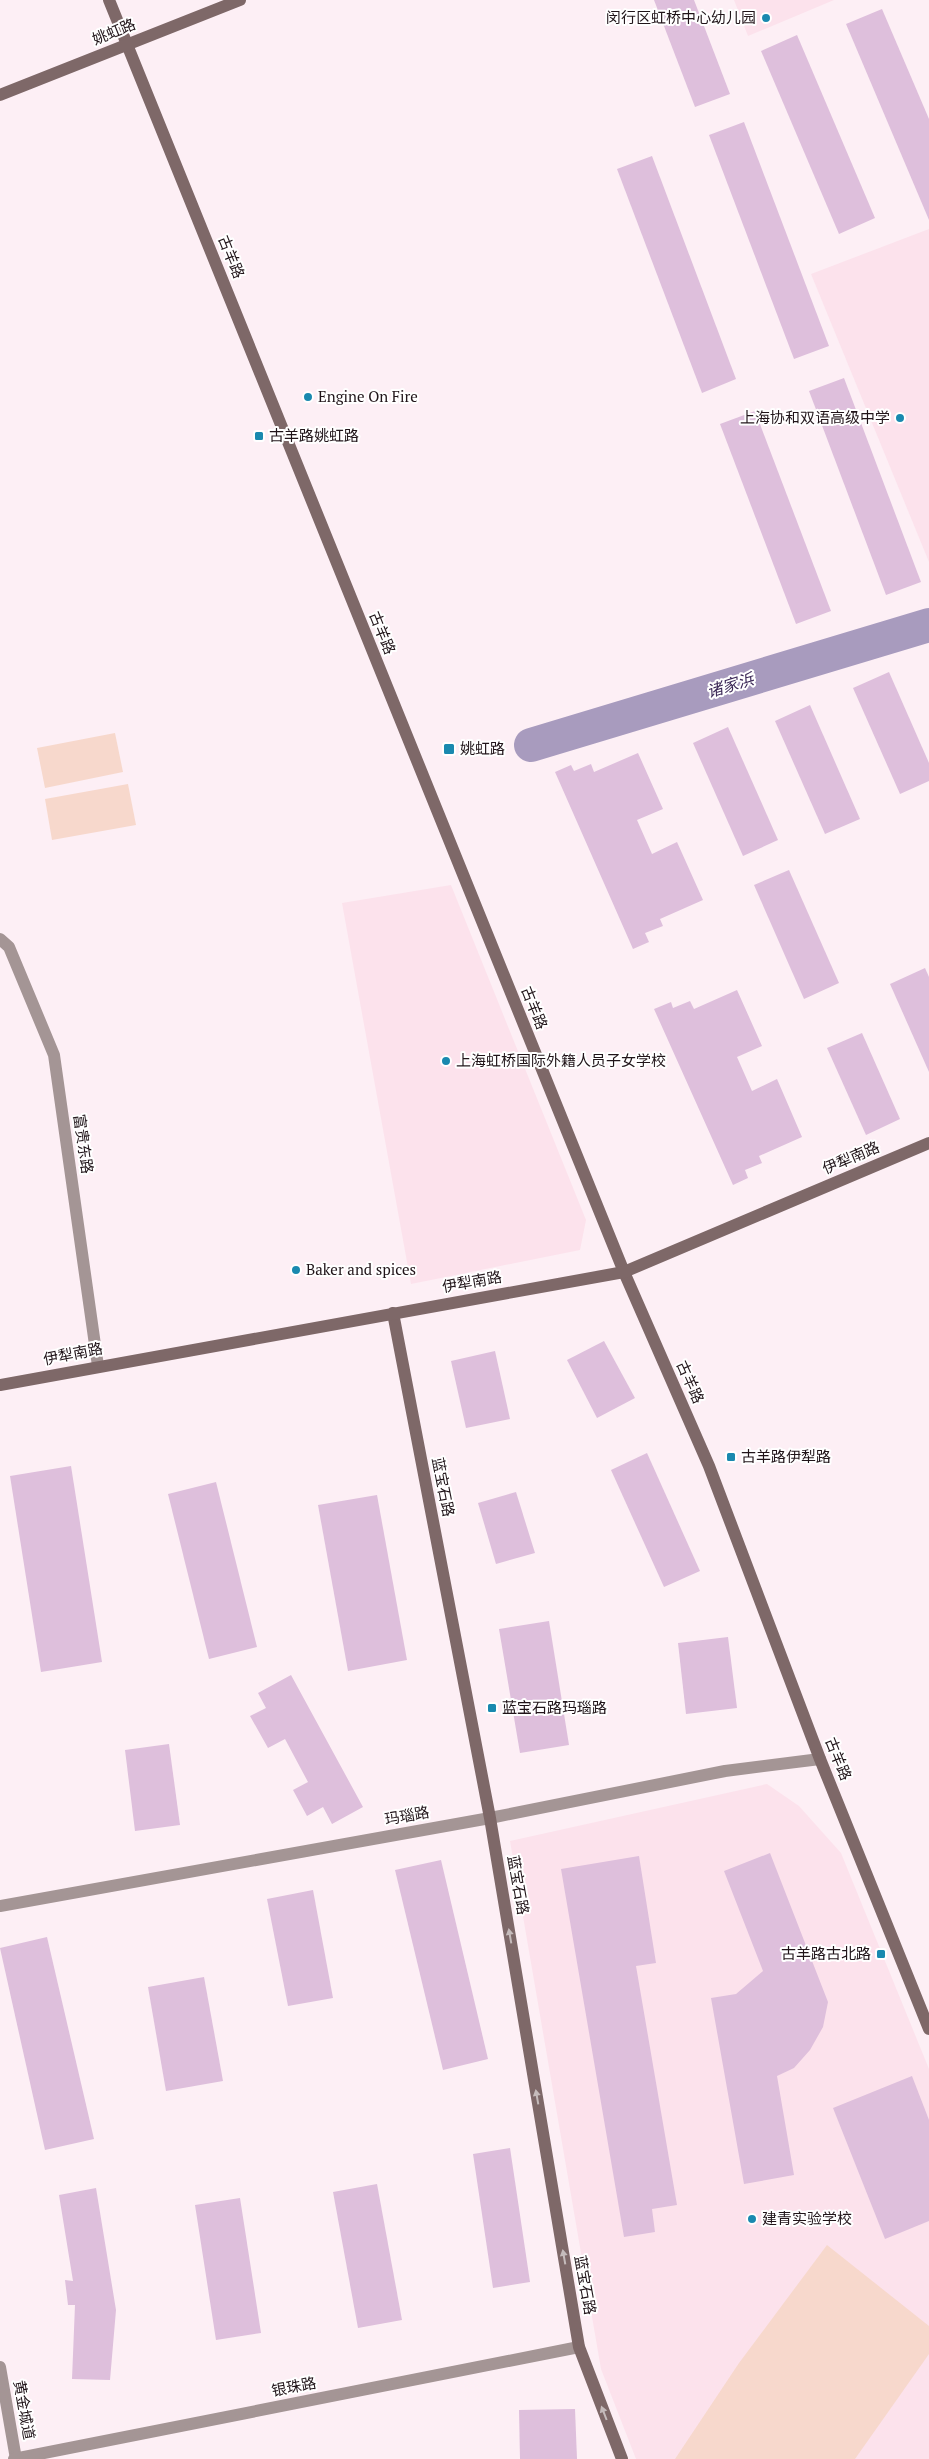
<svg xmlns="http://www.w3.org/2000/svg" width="929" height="2459" font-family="'PT Serif','Noto Sans SC',serif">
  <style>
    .built { fill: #fce2ec }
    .green { fill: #f7d8cc }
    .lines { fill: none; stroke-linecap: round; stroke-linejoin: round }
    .river { stroke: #a89bbe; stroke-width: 34 }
    .building { fill: #debfdc }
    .street { stroke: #a49595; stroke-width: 12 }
    .secondary { stroke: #7e6868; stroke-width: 12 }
    .oneway { fill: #c5bbbb }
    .poi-dot { fill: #1989af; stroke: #fff; stroke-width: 2 }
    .labels { text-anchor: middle; stroke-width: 4; stroke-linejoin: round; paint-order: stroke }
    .poi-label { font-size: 15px; fill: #201419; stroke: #fff; text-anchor: start }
    .street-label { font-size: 15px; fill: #201419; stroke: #fff }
    .water-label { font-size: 16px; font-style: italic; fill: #3b2756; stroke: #fff }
  </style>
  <rect width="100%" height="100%" fill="#fdeff5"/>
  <g class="built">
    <path d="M734 0H834L748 36Z"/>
    <path d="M929 229V562L811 274Z"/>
    <path d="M451 885 586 1220 580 1250 411 1284 342 903Z"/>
    <path d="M767 1784 799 1806 841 1853 929 2069V2459H636L601 2369 510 1841Z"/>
  </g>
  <g class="green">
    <path d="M115 733 123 772 45 788 37 748Z"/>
    <path d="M128 784 136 825 52 840 45 799Z"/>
    <path d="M827 2245 929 2326V2354L855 2459H675L739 2363Z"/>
  </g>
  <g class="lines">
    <path class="river" d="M531 745 929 625"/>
  </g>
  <g class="building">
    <path d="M654 0H694L730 94 695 107Z"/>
    <path d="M882 9 929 119V220L846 24Z"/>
    <path d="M797 35 875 218 839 234 761 51Z"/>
    <path d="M744 122 829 346 794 359 709 135Z"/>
    <path d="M652 156 736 379 702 393 617 169Z"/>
    <path d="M844 378 921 582 886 595 809 391Z"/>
    <path d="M755 411 831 611 796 624 720 424Z"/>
    <path d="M889 672 929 763V781L900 794 853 688Z"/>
    <path d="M810 705 860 819 825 834 775 721Z"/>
    <path d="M728 727 778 840 743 856 693 743Z"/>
    <path d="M638 753 663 809 637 820 652 854 677 842 703 900 660 919 663 926 645 933 649 942 633 949 555 772 571 765 574 771 591 764 594 772Z"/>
    <path d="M789 870 839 983 804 999 754 885Z"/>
    <path d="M925 968 929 977V1072L890 984Z"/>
    <path d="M737 990 762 1046 737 1057 752 1091 777 1079 802 1137 759 1156 762 1163 745 1170 748 1178 733 1185 654 1009 671 1002 673 1008 690 1001 694 1009Z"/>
    <path d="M862 1033 900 1119 866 1135 827 1048Z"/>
    <path d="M604 1341 635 1398 597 1418 567 1360Z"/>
    <path d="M495 1351 510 1419 466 1428 451 1361Z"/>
    <path d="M647 1453 700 1571 664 1587 611 1470Z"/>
    <path d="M71 1466 102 1662 41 1672 10 1476Z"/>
    <path d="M216 1482 257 1647 209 1659 168 1494Z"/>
    <path d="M516 1492 535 1553 496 1564 478 1503Z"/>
    <path d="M377 1495 407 1660 348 1671 318 1505Z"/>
    <path d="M549 1621 569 1745 520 1753 499 1629Z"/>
    <path d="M728 1637 737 1708 686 1714 678 1643Z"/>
    <path d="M291 1675 363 1807 332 1824 323 1807 307 1816 293 1790 308 1782 285 1739 268 1748 250 1716 266 1708 258 1693Z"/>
    <path d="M169 1744 180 1825 135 1831 125 1750Z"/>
    <path d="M770 1853 828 2002 823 2027 810 2050 794 2068 777 2076 794 2175 744 2184 711 1998 736 1994 763 1971 724 1871Z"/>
    <path d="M639 1856 656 1963 636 1966 677 2205 652 2209 655 2232 624 2237 561 1869Z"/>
    <path d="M441 1860 488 2059 443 2070 395 1870Z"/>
    <path d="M313 1890 333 1998 288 2006 267 1899Z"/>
    <path d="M47 1937 94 2139 45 2150 0 1948Z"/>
    <path d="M204 1977 223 2081 166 2091 148 1987Z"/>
    <path d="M912 2076 929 2120V2221L885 2239 833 2108Z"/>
    <path d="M510 2148 530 2282 493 2288 473 2154Z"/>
    <path d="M377 2184 402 2320 358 2328 333 2192Z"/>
    <path d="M96 2188 116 2310 110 2380 72 2379 75 2305H68L65 2280 73 2281 59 2195Z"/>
    <path d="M240 2198 261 2333 216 2340 195 2205Z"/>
    <path d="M575 2409 577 2459H520L519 2410Z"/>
  </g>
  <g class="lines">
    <g class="street">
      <path d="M0 939 9 947 54 1055 98 1366"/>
      <path d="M0 1906 490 1818 725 1771 820 1759"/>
      <path d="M0 2367 16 2459"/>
      <path d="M14 2459 579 2347"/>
    </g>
    <g class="secondary">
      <path d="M109 0 624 1272 709 1466 820 1759 929 2029"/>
      <path d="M0 95 240 0"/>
      <path d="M393 1313 490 1818 579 2347 622 2459"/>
      <path d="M0 1385 624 1272 929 1143"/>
    </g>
  </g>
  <defs><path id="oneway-solid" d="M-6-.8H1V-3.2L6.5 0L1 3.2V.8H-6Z" transform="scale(1.25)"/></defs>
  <g class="oneway">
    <use href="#oneway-solid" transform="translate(510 1936) rotate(-100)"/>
    <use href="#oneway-solid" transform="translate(537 2097) rotate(-100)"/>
    <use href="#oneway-solid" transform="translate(564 2257) rotate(-100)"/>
    <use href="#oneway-solid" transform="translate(604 2413) rotate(-111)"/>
  </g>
  <g class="poi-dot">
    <circle cx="766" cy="18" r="5"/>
    <circle cx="308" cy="397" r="5"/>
    <circle cx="900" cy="418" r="5"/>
    <rect x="254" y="431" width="10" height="10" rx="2.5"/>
    <rect x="443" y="743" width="12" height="12" rx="2.5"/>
    <circle cx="446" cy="1061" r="5"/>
    <circle cx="296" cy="1270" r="5"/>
    <rect x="726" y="1452" width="10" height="10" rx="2.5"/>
    <rect x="487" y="1703" width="10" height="10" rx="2.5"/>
    <rect x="876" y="1949" width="10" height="10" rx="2.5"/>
    <circle cx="752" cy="2219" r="5"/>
  </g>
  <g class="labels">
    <g class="poi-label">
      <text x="756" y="23" text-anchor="end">闵行区虹桥中心幼儿园</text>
      <text x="318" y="402">Engine On Fire</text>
      <text x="890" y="423" text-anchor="end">上海协和双语高级中学</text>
      <text x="269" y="441">古羊路姚虹路</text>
      <text x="460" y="754">姚虹路</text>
      <text x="456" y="1066">上海虹桥国际外籍人员子女学校</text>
      <text x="306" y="1275">Baker and spices</text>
      <text x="741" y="1462">古羊路伊犁路</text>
      <text x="502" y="1713">蓝宝石路玛瑙路</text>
      <text x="871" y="1959" text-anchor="end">古羊路古北路</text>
      <text x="762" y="2224">建青实验学校</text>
    </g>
    <g class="street-label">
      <text transform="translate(114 32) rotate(-22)" y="5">姚虹路</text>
      <text transform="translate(231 257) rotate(68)" y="5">古羊路</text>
      <text transform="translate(382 633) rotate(68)" y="5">古羊路</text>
      <text transform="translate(534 1008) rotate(68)" y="5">古羊路</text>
      <text transform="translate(83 1144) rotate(82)" y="5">富贵东路</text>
      <text transform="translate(851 1158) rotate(-23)" y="5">伊犁南路</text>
      <text transform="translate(472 1282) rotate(-10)" y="5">伊犁南路</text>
      <text transform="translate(73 1354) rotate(-11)" y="5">伊犁南路</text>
      <text transform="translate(690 1382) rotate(66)" y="5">古羊路</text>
      <text transform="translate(443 1487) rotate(79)" y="5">蓝宝石路</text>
      <text transform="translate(838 1759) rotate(68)" y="5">古羊路</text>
      <text transform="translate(407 1816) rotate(-10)" y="5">玛瑙路</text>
      <text transform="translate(518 1885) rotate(80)" y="5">蓝宝石路</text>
      <text transform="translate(585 2285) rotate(80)" y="5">蓝宝石路</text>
      <text transform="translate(294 2387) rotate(-11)" y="5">银珠路</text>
      <text transform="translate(24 2410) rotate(80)" y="5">黄金城道</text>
    </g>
    <g class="water-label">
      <text transform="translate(730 685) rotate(-17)" y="6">诸家浜</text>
    </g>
  </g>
</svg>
